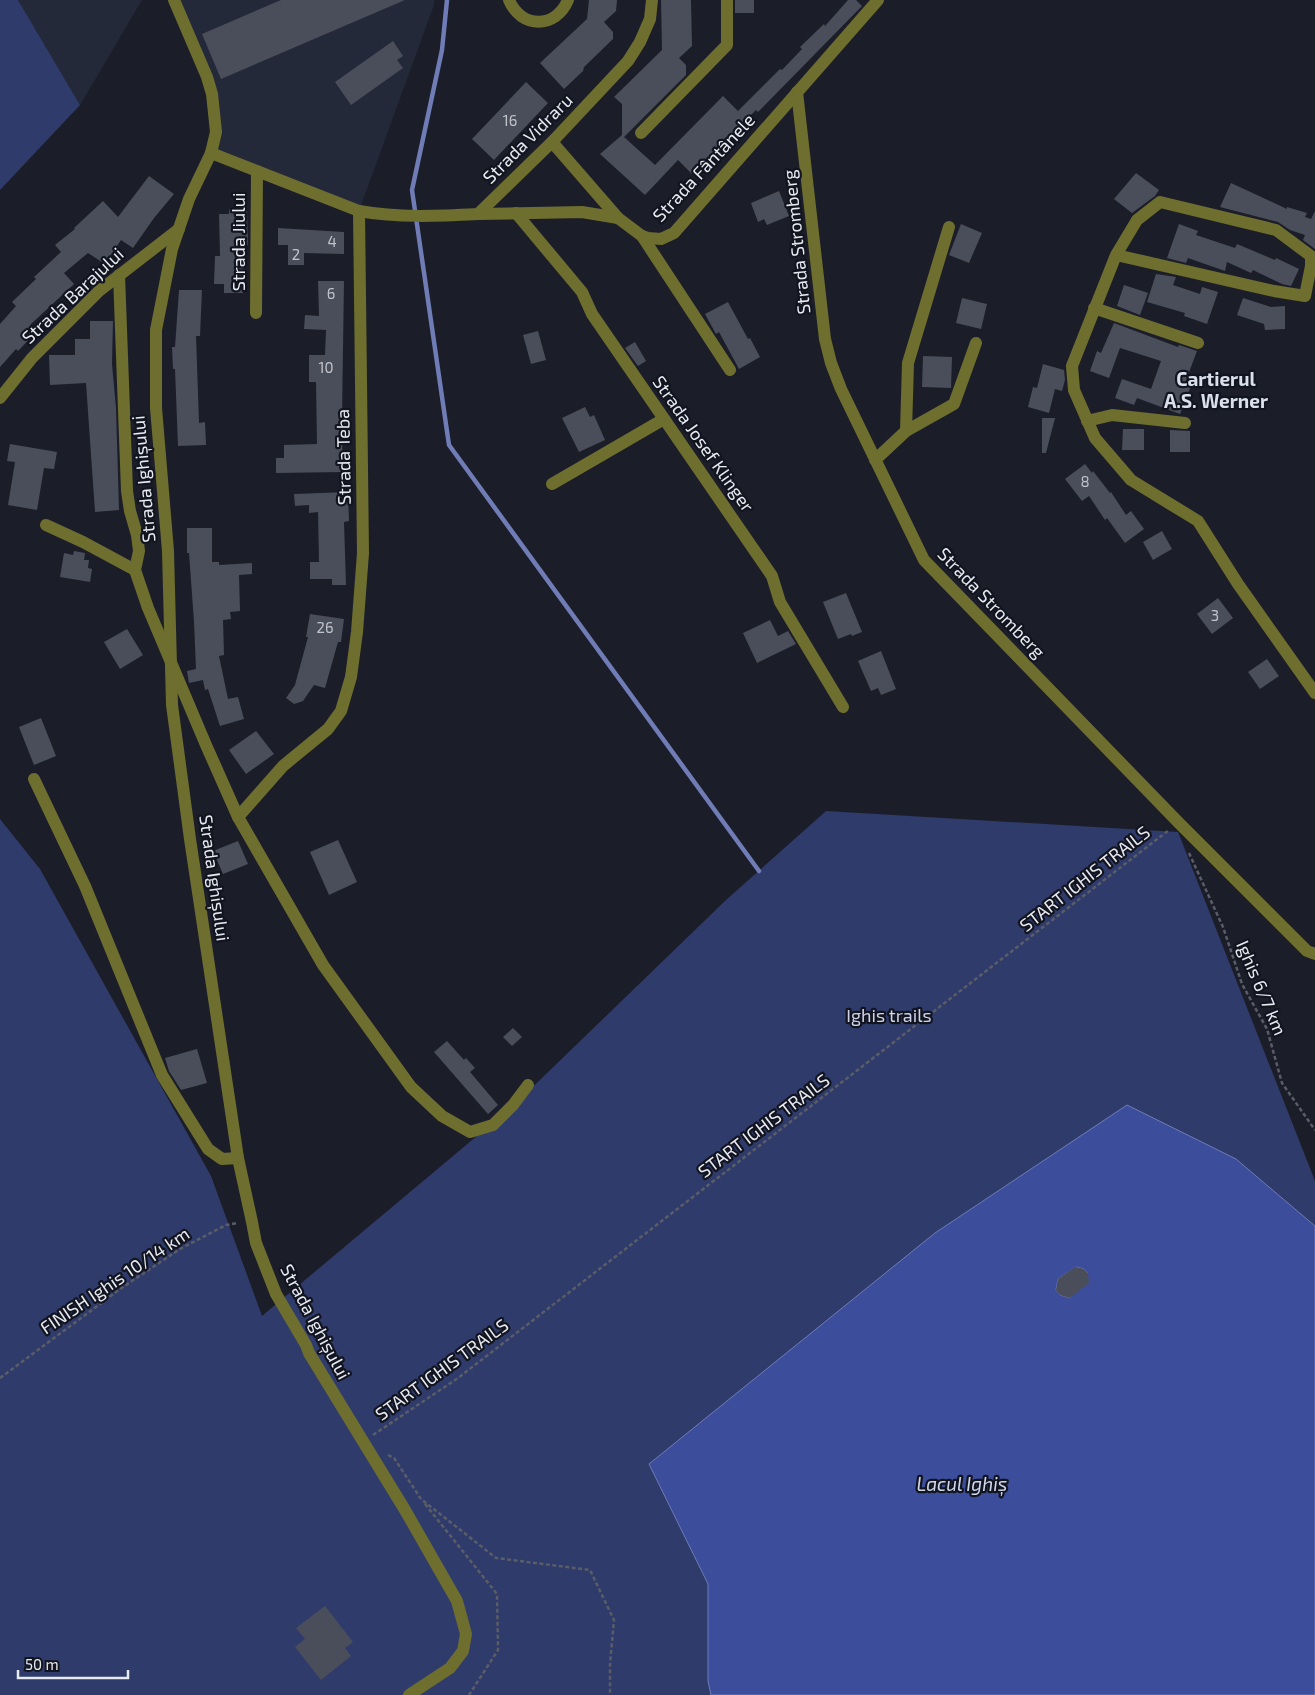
<svg xmlns="http://www.w3.org/2000/svg" width="1315" height="1695" font-family="'Exo 2',sans-serif">
  <style>
    .built { fill: #242939 }
    .green { fill: #2f3b6b }
    .water { fill: #3c4d9c; stroke: #707cb6; fill-rule: evenodd }
    .lines { fill: none; stroke-linecap: round; stroke-linejoin: round }
    .stream { stroke: #707cb6; stroke-width: 4.5 }
    .building { fill: #4a4e5a }
    .path { stroke: #5a5d67; stroke-width: 2.5; stroke-dasharray: 4 2.5; stroke-linecap: butt }
    .minor { stroke: #6e6e2f; stroke-width: 12 }
    .labels { text-anchor: middle; stroke-width: 4.5; stroke-linejoin: round; paint-order: stroke }
    .number-label { font-size: 15px; fill: #c0c3cc }
    .street-label { font-size: 18px; fill: #e8eaf2; stroke: #12151f }
    .park-label { font-size: 18px; fill: #cdd4eb; stroke: #12151f }
    .neighbourhood-label { font-size: 19px; font-weight: bold; fill: #dadfee; stroke: #12151f }
    .water-label { font-size: 19px; font-style: italic; fill: #d0d8ee; stroke: #12151f }
  </style>
  <rect width="100%" height="100%" fill="#1b1e29"/>
  <g class="built">
    <path d="M18 0H142L80 105Z"/>
    <path d="M174 0H434V5L359 211 211 153 215 113Z"/>
  </g>
  <g class="green">
    <path d="M0 0H18L80 105 0 190Z"/>
    <path d="M826 811 1178 832 1315 1181V1226L1236 1159 649 1464 708 1584V1681L711 1695H0V819L40 869 211 1176 262 1316 514 1105 726 900Z"/>
  </g>
  <path class="water" d="M1127 1105 1236 1159 1315 1226V1695H711L708 1681V1584L649 1464 935 1233ZM1076 1267 1084 1269 1088 1273 1070 1298 1060 1295 1056 1290 1058 1279Z"/>
  <g class="lines">
    <path class="stream" d="M447 0 442 50 412 190 449 445 759 871"/>
  </g>
  <g class="building">
    <path d="M281 0H405L221 79 202 34Z"/>
    <path d="M589 0H617L616 11 604 22 613 32V39L584 67 583 71 564 89 540 63 587 19Z"/>
    <path d="M661 0H691L692 46 679 58 686 65V75L624 137 655 165 723 96 738 111 780 69 782 70 802 49 800 47 824 24 825 26 848 0H856L862 6 758 112 756 110 692 174 678 160 645 195 600 154 622 135V104L614 97 662 50Z"/>
    <rect x="735" y="0" width="19" height="13"/>
    <path d="M393 41 403 56 397 60 403 68 351 105 335 82Z"/>
    <path d="M526 82 548 103 494 160 472 139Z"/>
    <path d="M1136 173 1159 190 1155 196 1132 213 1114 199Z"/>
    <path d="M149 176 174 194 154 218 133 248 121 240 105 264 88 253 64 273 74 284 30 325 37 331 18 351 16 349 0 367V324L16 306 12 302 36 279 34 277 61 252 55 245 75 229 74 228 103 201 118 217Z"/>
    <path d="M1231 183 1287 209V207L1307 213 1305 217 1311 219 1315 211V249L1303 240 1305 235 1290 230 1278 222 1220 207Z"/>
    <path d="M779 191 789 216 767 225 764 219 758 222 751 203Z"/>
    <path d="M247 208 248 245H244L243 293H224V284H214L215 256H220L219 214H229V209Z"/>
    <path d="M961 224 982 233 969 263 949 255Z"/>
    <path d="M1179 224 1198 231 1196 235 1235 248 1237 244 1275 260 1276 258 1299 269 1291 286 1282 284 1253 270 1251 273 1227 262 1225 271 1188 258 1186 263 1167 258Z"/>
    <path d="M278 228 344 232V254L304 253V265H288V245H278Z"/>
    <path d="M1156 274 1176 277 1173 285 1200 294 1202 287 1218 292 1207 324 1184 316 1185 313 1147 302Z"/>
    <path d="M318 281H344L342 416H347L348 439H342L343 472 276 473V458H284V445L317 444 316 382H309V355H325L326 330 304 329 305 315 319 316Z"/>
    <path d="M1124 285 1148 293 1140 315 1117 306Z"/>
    <path d="M179 290H202L200 336H196L199 423 205 422 206 445 178 446 175 369H173L172 347H175Z"/>
    <path d="M962 298 987 304 981 329 956 323Z"/>
    <path d="M1243 298 1271 307 1285 306V329L1265 330 1264 324 1237 315Z"/>
    <path d="M728 302 748 339 750 338 760 357 739 369 719 332 716 334 705 314Z"/>
    <path d="M90 321H113L112 364 116 408 119 510 95 512 86 383 50 385 49 355H75V339H90Z"/>
    <path d="M1114 323 1178 347 1179 345 1197 351 1185 383 1191 386 1180 414 1137 398 1134 405 1115 398 1122 379 1151 389 1161 361 1120 348 1109 378 1090 371 1097 351 1101 353Z"/>
    <path d="M538 331 546 360 531 364 523 335Z"/>
    <path d="M635 342 646 361 638 366 625 348Z"/>
    <path d="M923 356 952 357 951 388 922 387Z"/>
    <path d="M1043 364 1064 370 1065 380 1062 391 1055 389 1049 413 1028 407 1033 387 1037 388Z"/>
    <path d="M585 407 590 417 594 415 605 440 579 452 562 418Z"/>
    <path d="M1042 418H1055L1046 453H1042Z"/>
    <path d="M1123 429H1144V450H1122Z"/>
    <path d="M1170 430 1190 431V452H1170Z"/>
    <path d="M10 444 57 452 54 469 44 468 37 510 8 505 15 462 7 461Z"/>
    <path d="M1085 464 1092 473 1093 471 1110 493 1111 492 1126 515 1131 511 1144 529 1125 543 1107 518 1105 520 1089 496 1082 501 1065 479Z"/>
    <path d="M348 492 349 521 344 522 346 585H332V579H310V562H319L318 512 309 513V505L295 506 294 494Z"/>
    <path d="M187 528H212V562H219V565L252 563V574L239 575 240 611 230 612 231 619 223 620 224 655 219 656 228 699 238 697 244 719 220 726 208 689 205 690 203 680 189 683 187 671 196 669 194 622 189 553H187Z"/>
    <path d="M1162 531 1172 549 1153 560 1143 542Z"/>
    <path d="M74 551 85 553 84 560H89L88 568 92 569 90 582 60 577 64 553 73 555Z"/>
    <path d="M846 593 862 632 852 636 851 634 838 639 823 602Z"/>
    <path d="M1218 598 1233 618 1212 634 1197 614Z"/>
    <path d="M310 614 344 619 341 642H338L325 688 314 685 303 701 294 704 286 698 295 685 308 637H306Z"/>
    <path d="M770 620 778 636 788 631 796 644 757 663 743 633Z"/>
    <path d="M127 629 143 655 120 669 104 642Z"/>
    <path d="M881 651 896 689 881 695 878 688 871 691 858 661Z"/>
    <path d="M1267 659 1279 676 1260 689 1248 672Z"/>
    <path d="M41 718 56 756 34 765 19 727Z"/>
    <path d="M256 731 274 754 246 774 229 750Z"/>
    <path d="M338 840 357 882 329 895 310 852Z"/>
    <path d="M238 841 248 864 223 874 213 851Z"/>
    <path d="M513 1028 522 1037 512 1046 503 1037Z"/>
    <path d="M447 1041 464 1060 466 1058 475 1068 470 1072 498 1105 488 1114 434 1052Z"/>
    <path d="M197 1049 207 1083 181 1090 169 1071 165 1058Z"/>
    <path d="M1075 1267 1084 1269 1088 1273 1089 1283 1070 1298 1060 1295 1056 1290 1058 1279Z"/>
    <path d="M325 1606 353 1642 345 1648 351 1656 321 1680 295 1647 305 1639 296 1628Z"/>
  </g>
  <g class="lines">
    <g class="path">
      <path d="M1189 853 1223 927 1242 984 1267 1029 1282 1083 1315 1130"/>
      <path d="M0 1378 123 1287 180 1249 226 1225 238 1223"/>
      <path d="M373 1435 458 1378 1169 830"/>
      <path d="M388 1455 394 1458 421 1499 496 1558 590 1570 614 1620 610 1664V1695"/>
      <path d="M425 1504 497 1594 498 1650 469 1695"/>
    </g>
    <g class="minor">
      <path d="M174 0 207 77 212 94 216 132 211 153 189 199 172 249 156 330V408L168 551 172 705 190 839 238 1158 252 1222 256 1243 276 1294 306 1345 309 1353 405 1510 457 1601 466 1634 463 1651 450 1668 409 1695"/>
      <path d="M509 0C521 29 556 29 568 0"/>
      <path d="M797 92 825 339 831 363 841 389 924 560 1178 822 1307 951 1315 954"/>
      <path d="M641 133 727 45V0"/>
      <path d="M552 142 618 218"/>
      <path d="M211 153 359 211C398 218 439 216 478 214L552 142 628 61 640 42 650 19 652 0"/>
      <path d="M516 213 582 292 592 314 772 576 780 602 843 707"/>
      <path d="M478 214 582 212 618 218 642 236 648 238 661 239 674 233 878 0"/>
      <path d="M642 236 730 370"/>
      <path d="M1116 255 1274 291 1305 296 1311 266V256L1276 230 1160 202 1137 220 1116 255 1072 366 1074 390 1095 438 1131 480 1198 521 1238 584 1315 693"/>
      <path d="M119 275 127 491 130 511 137 535 139 551 135 570 148 608 206 745 238 817 323 965 411 1087 442 1116 470 1132 493 1125 513 1105 528 1085"/>
      <path d="M1094 308 1198 343"/>
      <path d="M256 313 257 171"/>
      <path d="M0 398 32 358 99 291 179 229"/>
      <path d="M1087 421 1112 415 1185 423"/>
      <path d="M906 431 954 404 976 343"/>
      <path d="M875 460 906 431 908 363 949 227"/>
      <path d="M552 484 664 419"/>
      <path d="M46 525 83 542 135 570"/>
      <path d="M34 779 85 886 162 1075 208 1149 222 1159 238 1158"/>
      <path d="M238 817 283 766 328 729 341 711 351 677 357 632 363 553 359 211"/>
    </g>
  </g>
  <g class="labels">
    <g class="number-label">
      <text x="510" y="126">16</text>
      <text x="332" y="247">4</text>
      <text x="296" y="260">2</text>
      <text x="331" y="299">6</text>
      <text x="326" y="373">10</text>
      <text x="1085" y="487">8</text>
      <text x="1215" y="621">3</text>
      <text x="325" y="633">26</text>
    </g>
    <g class="street-label">
      <text transform="translate(528 139) rotate(-45)" y="6">Strada Vidraru</text>
      <text transform="translate(704 168) rotate(-47)" y="6">Strada Fântânele</text>
      <text transform="translate(239 242) rotate(-90)" y="6">Strada Jiului</text>
      <text transform="translate(797 242) rotate(-96)" y="6">Strada Stromberg</text>
      <text transform="translate(73 296) rotate(-43)" y="6">Strada Barajului</text>
      <text transform="translate(703 444) rotate(55)" y="6">Strada Josef Klinger</text>
      <text transform="translate(344 457) rotate(-91)" y="6">Strada Teba</text>
      <text transform="translate(144 479) rotate(-95)" y="6">Strada Ighișului</text>
      <text transform="translate(991 603) rotate(46)" y="6">Strada Stromberg</text>
      <text transform="translate(214 878) rotate(82)" y="6">Strada Ighișului</text>
      <text transform="translate(1085 879) rotate(-38)" y="6">START IGHIS TRAILS</text>
      <text transform="translate(1261 988) rotate(67)" y="6">Ighis 6/7 km</text>
      <text transform="translate(764 1126) rotate(-37)" y="6">START IGHIS TRAILS</text>
      <text transform="translate(115 1281) rotate(-34)" y="6">FINISH Ighis 10/14 km</text>
      <text transform="translate(315 1322) rotate(62)" y="6">Strada Ighișului</text>
      <text transform="translate(442 1370) rotate(-36)" y="6">START IGHIS TRAILS</text>
    </g>
    <g class="park-label">
      <text x="889" y="1022">Ighis trails</text>
    </g>
    <g class="neighbourhood-label">
      <text x="1216" y="386">Cartierul<tspan x="1216" dy="22">A.S. Werner</tspan></text>
    </g>
    <g class="water-label">
      <text x="962" y="1491">Lacul Ighiș</text>
    </g>
  </g>
  <path d="M18 1670v8h110v-8" fill="none" stroke="#e8eaf2" stroke-width="2.5"/>
  <text x="25" y="1670" font-size="15" fill="#e8eaf2" stroke="#12151f" stroke-width="4" paint-order="stroke">50 m</text>
</svg>
